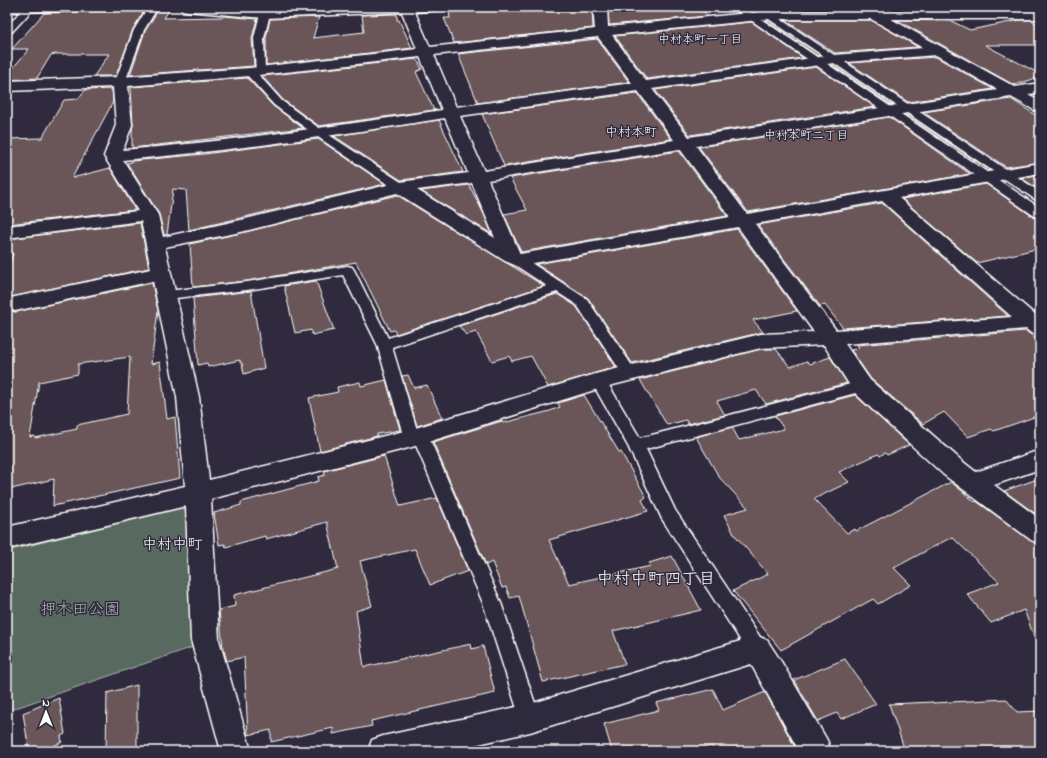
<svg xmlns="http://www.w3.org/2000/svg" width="1047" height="758" font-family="'Indie Flower','Klee One',sans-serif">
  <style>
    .green { fill: #596a61; stroke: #acb4b0 }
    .building { fill: #6a5758; stroke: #fff; fill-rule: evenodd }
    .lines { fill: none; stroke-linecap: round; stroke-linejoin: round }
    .lane-casing { stroke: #fff; stroke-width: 3 }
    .street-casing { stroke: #fff; stroke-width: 3 }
    .lane { fill: #2f2a3d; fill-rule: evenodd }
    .street { fill: #2f2a3d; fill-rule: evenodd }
    .labels { text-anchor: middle; stroke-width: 3; stroke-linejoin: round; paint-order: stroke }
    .far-neighbourhood-label { font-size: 12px; fill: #fff; stroke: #2f2a3d }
    .far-quarter-label { font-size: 13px; fill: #fff; stroke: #2f2a3d }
    .quarter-label { font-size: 15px; fill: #fff; stroke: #2f2a3d }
    .near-park-label { font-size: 16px; fill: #acb4b0; stroke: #2f2a3d }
    .near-neighbourhood-label { font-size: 17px; fill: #fff; stroke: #2f2a3d }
  </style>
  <rect width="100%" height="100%" fill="#2f2a3d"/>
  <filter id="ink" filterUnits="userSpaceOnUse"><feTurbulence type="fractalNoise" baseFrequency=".025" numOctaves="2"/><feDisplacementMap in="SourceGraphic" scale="8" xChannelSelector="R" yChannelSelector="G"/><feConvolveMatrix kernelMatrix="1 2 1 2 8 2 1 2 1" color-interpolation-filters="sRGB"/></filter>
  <g filter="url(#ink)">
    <path class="green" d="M180 508 192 512 196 646 7 711V551Z"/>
    <g class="building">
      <path d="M511 7H592L593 28 454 43 444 18H450L449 12 512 8Z"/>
      <path d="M608 7H699L708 16 609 25Z"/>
      <path d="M780 7H856L858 10H781Z"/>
      <path d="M116 9H145L133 29 116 76H94L109 54H55L51 55 37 78 7 80V75L29 49H12L44 13 114 11Z"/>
      <path d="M159 9H170L164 18 223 17 224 16 257 19 252 38 254 66 130 75 145 31Z"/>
      <path d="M397 14V20H399L412 48 266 65V38L270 19 319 17 313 38 364 32 362 15Z"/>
      <path d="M785 20H871L918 47 835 53Z"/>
      <path d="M897 20 951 21 970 30 1020 20H1031L1040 26V45H985L1040 74V77L1014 85Z"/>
      <path d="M766 21H768L820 55 818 56Z"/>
      <path d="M752 22 803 58 647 79 615 36Z"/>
      <path d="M597 39 629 82 478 103 458 54Z"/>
      <path d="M936 57 993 89 908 102 849 63Z"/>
      <path d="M417 59 422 69 416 72 434 110 319 126 283 100 262 76Z"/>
      <path d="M831 65H833L892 105H890Z"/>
      <path d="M816 67 875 107 690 135 655 90Z"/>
      <path d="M247 78 273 106 303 128 132 148V131L133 125 131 87Z"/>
      <path d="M112 89 113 102 72 178 110 168 135 210 7 224V139L42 138 64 100 78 99 85 90Z"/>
      <path d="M637 93 671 139 504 166 482 114Z"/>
      <path d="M1011 99 1040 118V162L1006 167 923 112Z"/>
      <path d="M905 115H907L989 170 987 171Z"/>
      <path d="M889 117 970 174 748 212 699 147Z"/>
      <path d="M439 120 463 172 401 180 334 136Z"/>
      <path d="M318 139 385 184 189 230 186 190 173 189 167 235H164L159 214 127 163 132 162V161L204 154Z"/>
      <path d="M679 151 727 216 521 252 504 214 527 210 510 178Z"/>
      <path d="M1040 175V190L1021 178Z"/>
      <path d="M986 184 1035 218 1040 219V248L977 263 902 199Z"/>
      <path d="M469 185 484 214 492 234 421 191Z"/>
      <path d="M397 195 544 286 396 334 394 330 390 331 356 262 247 281 193 287 190 244 241 233Z"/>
      <path d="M882 203 1008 316 843 328 825 305 820 306 758 225Z"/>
      <path d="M140 223 149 268 7 298V271L13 254 7 255V239Z"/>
      <path d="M737 229 797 311 753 320 763 332 632 363 588 298 536 264Z"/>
      <path d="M316 281 334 330 312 335 311 330 295 333 284 286Z"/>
      <path d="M152 283 158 311 151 364 160 362 167 419 175 417 180 478 53 506 54 479 7 490V309L15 312ZM130 357 127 414 77 425V429L35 438V436L30 437 39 382 78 374V364Z"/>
      <path d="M251 291 264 368 244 374 242 363H240V360L208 367 207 363 198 365 193 298Z"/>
      <path d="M557 294 576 306 616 367 548 387 531 356 512 361 509 356 492 361 476 332 466 335 459 326Z"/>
      <path d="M1026 331 1040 342V415L994 431 991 429 968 437 944 412 923 424 871 379 851 350 859 348 857 345Z"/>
      <path d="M761 349H776L790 367 807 361 810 364 830 357 847 383 766 404 756 390 717 401 725 415 688 424 686 420 667 425 640 380Z"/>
      <path d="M408 375 414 388 427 385 442 418 417 426 402 376Z"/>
      <path d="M386 380 400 430 377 434V436L320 451 309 398 338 392 337 387 360 382 361 386Z"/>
      <path d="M584 395 619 452H621L646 497 642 500 648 511 549 540 569 584 651 566 649 563 672 556 701 610 613 631 625 664 543 682 519 596 510 598 506 587 502 588 492 562 486 565 433 442 502 421 503 423 550 411 560 407 558 403Z"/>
      <path d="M855 395 909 445 887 455 885 453 880 456 878 454 839 472 849 482 814 499 847 533 855 529 856 531 951 482 975 502 976 501 1040 547V647H1038L1024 610 991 623 967 594 999 582 952 537 894 568 911 585 878 604 873 599 781 650 733 591 768 574 734 534 724 515 748 508 719 477 696 437 732 427 739 440 784 429 775 416Z"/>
      <path d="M384 456 400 506 437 498 468 571 430 585 415 549 360 561 372 606 356 611 364 667 471 644 472 649 483 646 495 693 371 721 372 726 333 734V728L271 742V730L248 735 244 657 227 661 223 647 219 610 235 606 234 595 338 569 327 522 266 539 265 536 226 547 225 544 219 545 214 513 241 505V502L319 481 318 477 325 475 324 471Z"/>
      <path d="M1040 478V517L1004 491Z"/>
      <path d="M845 659 876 704 841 719 837 713 818 721 794 680Z"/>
      <path d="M137 685V751H106L107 693Z"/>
      <path d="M713 689 723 710 765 692 797 751H714L712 746 693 751H612L604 724 659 710 656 703Z"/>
      <path d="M59 698 65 734 61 736 62 742 42 751H29L23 713Z"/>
      <path d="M1006 699 1017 712 1040 711V751H905L889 704 933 702V703Z"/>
    </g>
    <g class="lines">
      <g class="lane-casing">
        <g id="lane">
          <path d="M25 7H31L33 9 10 34 7 35V26Z"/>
          <path d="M148 7H158L144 30 125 82 124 84H116L115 82 134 30Z"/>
          <path d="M732 7H743L1040 208V218L1036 217Z"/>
          <path d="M751 7H762L1040 192V201L1036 200Z"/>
          <path d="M265 11 270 14 264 38 265 71 264 73H257L282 101 323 131 404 184 406 187 404 190H396L315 135 274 105 246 74 245 72 250 69 256 73 254 38 260 14Z"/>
          <path d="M517 256 522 257 587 299 635 370 637 374 635 378 630 379 625 378 577 305 557 292 392 347 417 430 426 431 428 435 501 603 540 718 537 725 530 728 523 725 520 718 483 603 415 443 412 444 406 442 404 438 377 344 343 275 247 290 167 299 162 298 160 295 162 292 167 291 247 282 347 266 352 267 354 270 388 338 547 286 512 263 510 260 512 257Z"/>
          <path d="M599 376 604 377 640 438 862 381 867 382 870 386 867 390 646 449 675 510 764 643 767 649 764 655 757 658 750 655 662 519 628 446 591 381 594 377Z"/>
        </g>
      </g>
      <g class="street-casing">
        <g id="street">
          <path d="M7 7H79L77 10 72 11 7 12Z"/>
          <path d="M180 7H232L265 10 339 7H444L442 10 415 12 430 47 595 29 593 7H607L608 27 769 11H1040V19H891L1015 87 1040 83V93L1028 94 1040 101V112L1034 110 1011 97 696 146 747 214 1040 163V173L899 198 1034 314 1040 312V334L1031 333 1026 329 845 344 870 380 962 461 976 472 1040 450V469L994 485 1040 519V544L1031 540 944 475 875 412 854 392 824 345 761 348 601 388 412 447 211 499 219 640 251 751H221L191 640 186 506 7 549V527L185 486 177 397 153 281 15 311 7 307 8 299 15 297 151 269 141 221 7 238V226L138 211 104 156 116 125 113 87 7 91V81L120 77 250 68 417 49 402 12 265 18 187 11 182 10ZM769 19H871L923 48 834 55 646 81 612 35ZM598 37 632 83 456 107 434 55ZM936 55 998 90 689 137 652 89 834 63ZM420 57 442 110C336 126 230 141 123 150L132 125 128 86 250 76ZM638 91 674 140 484 171 460 116ZM445 118 468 173 400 182 241 220 163 237 158 215 123 160C231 151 338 135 445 118ZM680 149 730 217 520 254 488 180ZM472 183 495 238 417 190ZM397 193 505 261 517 266 738 227 814 332 761 334 599 373 412 429 209 480 199 397 165 247 241 232ZM882 201 1012 317 836 330 755 224Z"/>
          <path d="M757 636 767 640 782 663 827 740 831 751H799L751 664 530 732 449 751H368L372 740 383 736 530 704Z"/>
        </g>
      </g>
      <use href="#lane" class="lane"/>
      <use href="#street" class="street"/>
    </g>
  </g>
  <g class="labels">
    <g class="far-neighbourhood-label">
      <text x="700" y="43">中村本町一丁目</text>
      <text x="806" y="139">中村本町二丁目</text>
    </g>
    <g class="far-quarter-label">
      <text x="631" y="136">中村本町</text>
    </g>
    <g class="quarter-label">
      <text x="172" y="549">中村中町</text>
    </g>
    <g class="near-park-label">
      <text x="80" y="614">押木田公園</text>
    </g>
    <g class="near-neighbourhood-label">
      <text x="656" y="584">中村中町四丁目</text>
    </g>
  </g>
  <rect width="1047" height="758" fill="none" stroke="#2f2a3d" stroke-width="24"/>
  <rect x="12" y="12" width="1023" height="734" fill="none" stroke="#fff" stroke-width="1.5" filter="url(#ink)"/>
  <g transform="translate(46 712)" stroke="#2f2a3d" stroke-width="3" paint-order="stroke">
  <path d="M0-3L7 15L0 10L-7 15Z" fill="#ffffff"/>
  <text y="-6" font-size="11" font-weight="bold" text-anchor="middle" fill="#ffffff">N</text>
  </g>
</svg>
